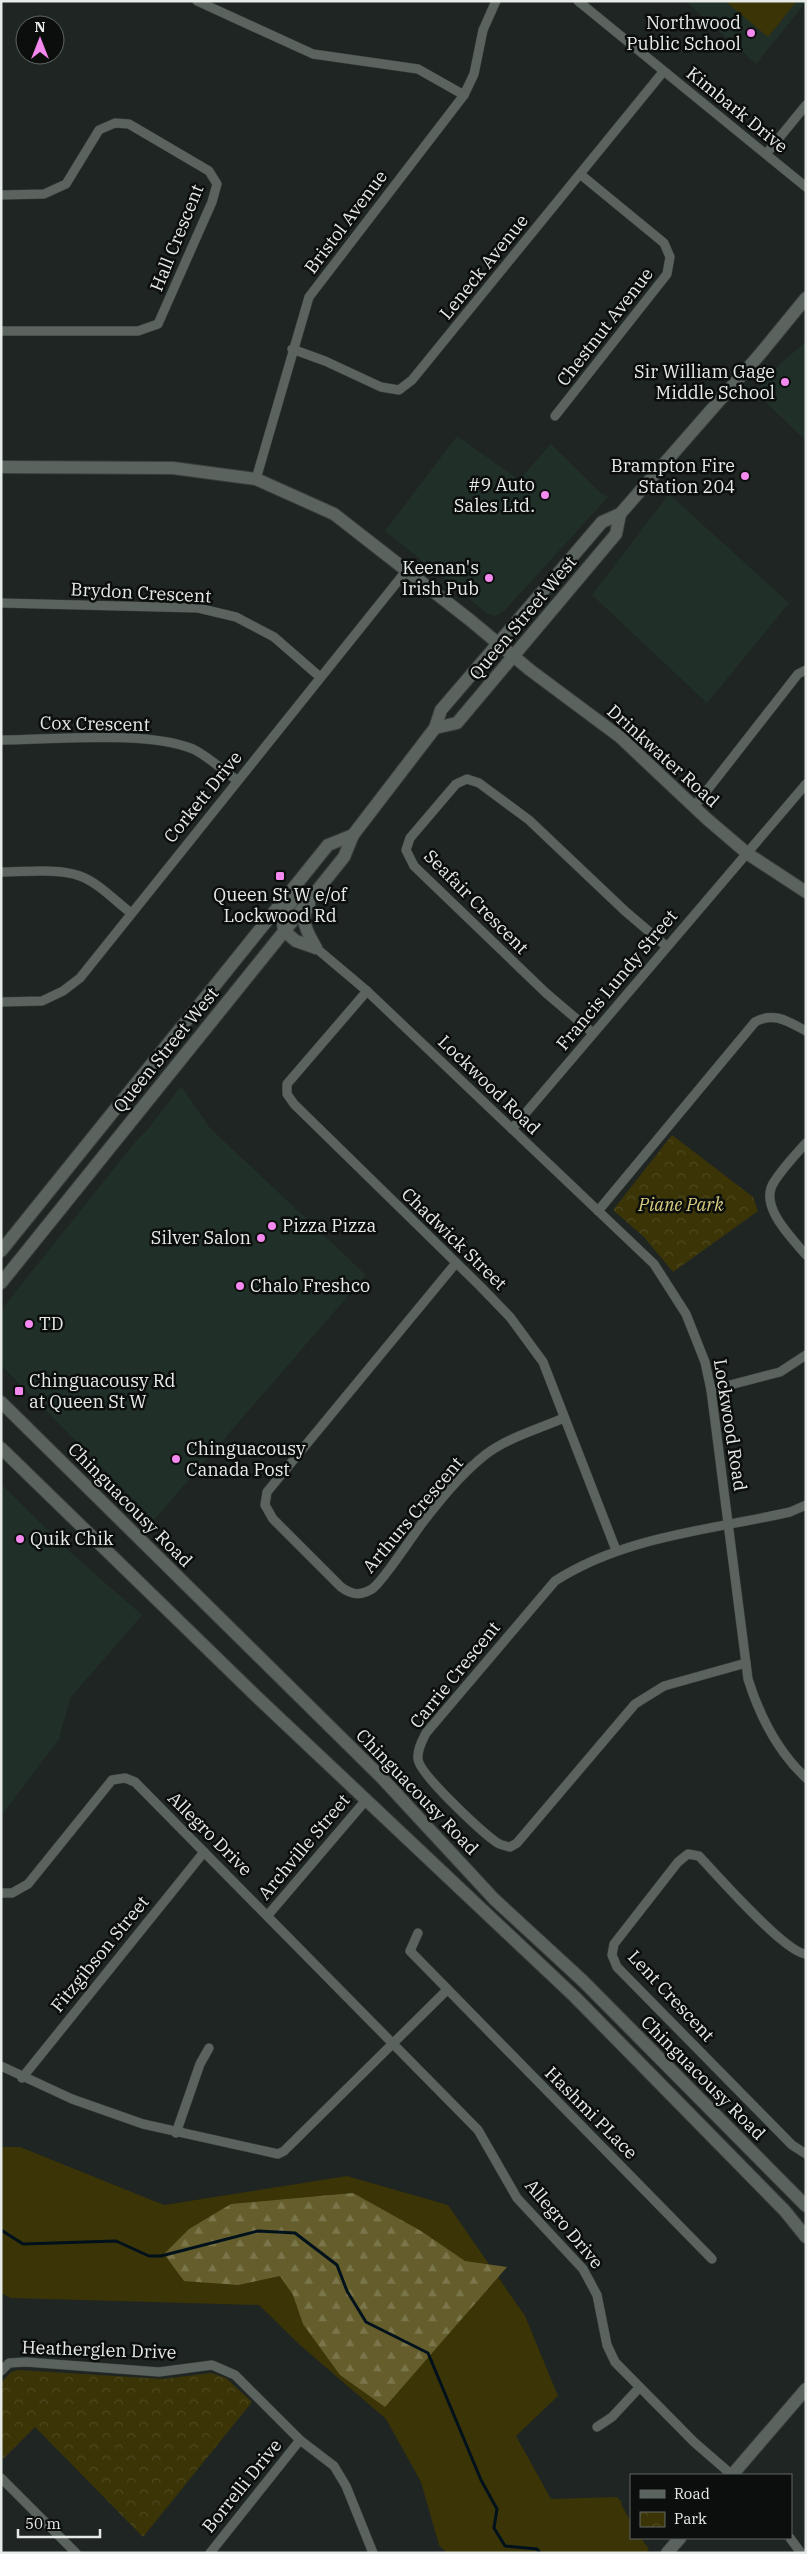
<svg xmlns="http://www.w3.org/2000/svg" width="807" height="2554" font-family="'IBM Plex Serif',serif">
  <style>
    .built { fill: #212f29 }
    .grass { fill: #3a3407 }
    .forest { fill: url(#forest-firs) }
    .park { fill: url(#park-crowns) }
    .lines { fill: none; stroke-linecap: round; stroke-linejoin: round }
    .stream { stroke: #00111c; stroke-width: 3 }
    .street-casing { stroke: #393f3c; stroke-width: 10 }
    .secondary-casing { stroke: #393f3c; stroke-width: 14 }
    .street { stroke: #5b635f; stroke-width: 9 }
    .secondary { stroke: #5b635f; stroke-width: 12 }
    .poi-dot { fill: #f489ef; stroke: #0b0e0c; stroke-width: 2 }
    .labels { text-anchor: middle; stroke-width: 5; stroke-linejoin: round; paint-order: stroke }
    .poi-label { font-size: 18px; fill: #e6ebe8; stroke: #0b0e0c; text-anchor: end }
    .street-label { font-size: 18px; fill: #e6ebe8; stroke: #0b0e0c }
    .park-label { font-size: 18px; font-style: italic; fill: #d8cd7f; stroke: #0b0e0c }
  </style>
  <defs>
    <pattern id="forest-firs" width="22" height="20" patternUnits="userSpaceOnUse" patternTransform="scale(1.25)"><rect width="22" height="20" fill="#655e2c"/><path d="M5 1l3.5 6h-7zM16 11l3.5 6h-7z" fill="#7b754b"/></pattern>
    <pattern id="park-crowns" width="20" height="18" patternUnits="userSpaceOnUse" patternTransform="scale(1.25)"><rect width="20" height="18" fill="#3a3407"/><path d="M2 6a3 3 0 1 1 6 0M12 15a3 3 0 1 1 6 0" fill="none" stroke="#4d481f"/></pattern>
  </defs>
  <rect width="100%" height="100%" fill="#1f2522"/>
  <g class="built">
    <path d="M685 1H806V2L756 64Z"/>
    <path d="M806 342V441L755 392 781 363Z"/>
    <path d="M457 436 519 480 551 444 602 494 608 497 505 610 495 616 488 614 385 531Z"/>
    <path d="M669 494 789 603 707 703 592 595Z"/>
    <path d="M181 1086 210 1128 366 1275 154 1520 1 1365V1310L136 1141 148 1129Z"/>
    <path d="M1 1484 71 1553 142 1615 70 1698 59 1739 1 1816Z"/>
  </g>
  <g class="grass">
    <path d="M725 1H797L768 37Z"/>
    <path d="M1 2147H20L164 2205 347 2176 448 2205 525 2316 558 2396 516 2436 551 2499 617 2497 622 2502 621 2504 631 2522V2538H641L649 2549 646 2553H447L439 2545 421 2482 386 2419 301 2346 259 2305 11 2298 1 2293Z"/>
  </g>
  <path class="forest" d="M353 2193 421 2231 465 2261 507 2267 385 2407 340 2375 303 2324 293 2295 280 2276 238 2285 184 2281 164 2254 189 2229 231 2204Z"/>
  <g class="park">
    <path d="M672 1135 753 1197 758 1211 673 1272 644 1237 613 1210Z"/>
    <path d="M19 2370 163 2379 211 2373 226 2378 252 2402 143 2537 35 2427 3 2459 1 2457V2383L11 2372Z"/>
  </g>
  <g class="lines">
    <path class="stream" d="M1 2230 23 2244 116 2241 149 2256H161L258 2231 295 2233 337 2265 347 2291 366 2322 428 2353 481 2480 497 2509 494 2528 505 2546 537 2549 540 2553"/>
    <g class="street-casing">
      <g id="street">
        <path d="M197 1 313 54 418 69 464 95"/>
        <path d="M578 1 806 187"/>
        <path d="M766 154 806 105"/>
        <path d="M1 195 44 194 66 184 99 130 115 123 129 124 209 171 217 184 212 202 158 324 138 331H1"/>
        <path d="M292 349 325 361 381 387 399 390 412 380 663 72"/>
        <path d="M555 416 667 274 670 257 664 243 580 174"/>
        <path d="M256 479 309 297 464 95 474 74 483 30 496 1"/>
        <path d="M1 603 198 608 236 617 274 637 320 677"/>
        <path d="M1 740C54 740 146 730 193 749 208 756 223 771 237 780"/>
        <path d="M694 807 798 674 806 670"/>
        <path d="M1 872C23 872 60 868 80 876 99 883 115 901 131 913"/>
        <path d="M316 948 367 991 654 1264 686 1314 705 1362 711 1390 748 1679C759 1714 778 1752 806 1778"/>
        <path d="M367 991 287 1084V1094L294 1104 480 1286 510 1317 543 1362 616 1550"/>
        <path d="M1 1002 42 1001 63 991 80 978 406 571"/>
        <path d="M593 1033 546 993 414 866 406 850 410 838 456 784 467 779 479 783 529 820 625 911 666 946"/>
        <path d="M512 1129 806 784"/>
        <path d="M806 1143C795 1155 783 1168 774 1182 758 1206 792 1238 806 1255"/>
        <path d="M598 1211 755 1022C774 1011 789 1022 806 1031"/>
        <path d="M456 1263 267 1492 265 1505 273 1519 341 1587C352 1595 360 1596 372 1589 382 1583 413 1535 423 1522 441 1499 461 1474 485 1455 507 1438 538 1429 564 1418"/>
        <path d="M711 1390 780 1372 806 1355"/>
        <path d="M746 1663 664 1686 635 1704 528 1830 517 1843 510 1847C505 1846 500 1845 496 1842 481 1831 419 1774 418 1759 417 1750 422 1741 426 1733L555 1581C625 1536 711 1530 790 1512L806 1505"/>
        <path d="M1 1893H12L28 1884 112 1780 125 1778 135 1782 478 2130 517 2198 583 2269 597 2295 607 2345 615 2362 694 2442 732 2475"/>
        <path d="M268 1915 366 1800"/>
        <path d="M418 1933 410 1951 712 2259"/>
        <path d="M806 1954C785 1953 717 1875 699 1856L688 1854 678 1862 614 1944 612 1955 617 1967 792 2145 806 2154"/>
        <path d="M1 2066 72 2099 143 2124 278 2154 284 2151 447 1990"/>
        <path d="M22 2078 204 1852"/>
        <path d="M176 2133 200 2064 209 2048"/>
        <path d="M1 2371 9 2363 26 2362 159 2372 212 2365 235 2375 300 2440 334 2466 346 2486 373 2553"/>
        <path d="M597 2427 612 2417 639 2388"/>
        <path d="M1 2478 76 2553"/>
        <path d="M790 2538 801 2553"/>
        <path d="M210 2553 300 2440"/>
      </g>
    </g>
    <g class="secondary-casing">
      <g id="secondary">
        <path d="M1 467 173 468 256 479 334 514 470 620 530 670 620 737 707 819 748 854 806 892"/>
        <path d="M435 728 457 723 616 534 620 514"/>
        <path d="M291 903 282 914 284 931 296 941 316 948"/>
        <path d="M309 905C298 919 309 935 316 948"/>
        <path d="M1 1251 328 845 353 835"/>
        <path d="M1 1283 344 857 353 835 435 728 441 710 602 522 620 514 761 353 806 298"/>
        <path d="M1 1402 381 1777 494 1899 583 1981 806 2206"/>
        <path d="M1 1448 257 1697 575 1997 785 2211 806 2237"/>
        <path d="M732 2475 806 2389"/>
        <path d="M667 2553 680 2538"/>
      </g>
    </g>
    <use href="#street" class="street"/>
    <use href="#secondary" class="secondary"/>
  </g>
  <g class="poi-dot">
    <circle cx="751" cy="33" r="5"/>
    <circle cx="785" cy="382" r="5"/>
    <circle cx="745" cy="476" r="5"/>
    <circle cx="545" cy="495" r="5"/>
    <circle cx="489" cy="578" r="5"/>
    <rect x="275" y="871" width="10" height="10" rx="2.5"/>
    <circle cx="272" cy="1226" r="5"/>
    <circle cx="261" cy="1238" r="5"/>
    <circle cx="240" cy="1286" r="5"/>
    <circle cx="29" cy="1324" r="5"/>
    <rect x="14" y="1386" width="10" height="10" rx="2.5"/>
    <circle cx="176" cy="1459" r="5"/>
    <circle cx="20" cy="1539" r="5"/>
  </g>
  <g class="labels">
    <g class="poi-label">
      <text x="741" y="29">Northwood<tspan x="741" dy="21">Public School</tspan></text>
      <text x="775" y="378">Sir William Gage<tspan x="775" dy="21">Middle School</tspan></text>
      <text x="735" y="472">Brampton Fire<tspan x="735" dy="21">Station 204</tspan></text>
      <text x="535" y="491">#9 Auto<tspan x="535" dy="21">Sales Ltd.</tspan></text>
      <text x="479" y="574">Keenan's<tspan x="479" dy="21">Irish Pub</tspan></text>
      <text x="280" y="901" text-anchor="middle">Queen St W e/of<tspan x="280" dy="21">Lockwood Rd</tspan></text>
      <text x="282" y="1232" text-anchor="start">Pizza Pizza</text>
      <text x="251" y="1244">Silver Salon</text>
      <text x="250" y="1292" text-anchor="start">Chalo Freshco</text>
      <text x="39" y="1330" text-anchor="start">TD</text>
      <text x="29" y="1387" text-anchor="start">Chinguacousy Rd<tspan x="29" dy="21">at Queen St W</tspan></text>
      <text x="186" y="1455" text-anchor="start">Chinguacousy<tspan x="186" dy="21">Canada Post</tspan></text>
      <text x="30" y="1545" text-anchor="start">Quik Chik</text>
    </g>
    <g class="street-label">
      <text transform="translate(737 110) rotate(39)" y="6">Kimbark Drive</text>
      <text transform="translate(346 222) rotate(-53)" y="6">Bristol Avenue</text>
      <text transform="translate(177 238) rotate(-68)" y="6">Hall Crescent</text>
      <text transform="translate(484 267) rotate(-51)" y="6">Leneck Avenue</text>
      <text transform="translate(605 327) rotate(-52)" y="6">Chestnut Avenue</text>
      <text transform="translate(141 593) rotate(3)" y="6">Brydon Crescent</text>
      <text transform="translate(523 618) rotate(-50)" y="6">Queen Street West</text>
      <text transform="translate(95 724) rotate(1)" y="6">Cox Crescent</text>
      <text transform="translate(663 756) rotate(42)" y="6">Drinkwater Road</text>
      <text transform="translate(203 797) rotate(-51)" y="6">Corkett Drive</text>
      <text transform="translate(476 902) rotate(45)" y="6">Seafair Crescent</text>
      <text transform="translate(617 980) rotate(-50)" y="6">Francis Lundy Street</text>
      <text transform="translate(166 1050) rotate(-51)" y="6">Queen Street West</text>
      <text transform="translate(489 1085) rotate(44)" y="6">Lockwood Road</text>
      <text transform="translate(454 1239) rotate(44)" y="6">Chadwick Street</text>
      <text transform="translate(730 1425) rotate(81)" y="6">Lockwood Road</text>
      <text transform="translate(130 1505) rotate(45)" y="6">Chinguacousy Road</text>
      <text transform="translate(413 1515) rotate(-50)" y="6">Arthurs Crescent</text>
      <text transform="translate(455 1675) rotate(-51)" y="6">Carrie Crescent</text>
      <text transform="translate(417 1792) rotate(46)" y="6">Chinguacousy Road</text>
      <text transform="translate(210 1834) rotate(45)" y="6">Allegro Drive</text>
      <text transform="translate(304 1847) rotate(-50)" y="6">Archville Street</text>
      <text transform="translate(100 1954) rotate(-51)" y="6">Fitzgibson Street</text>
      <text transform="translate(671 1996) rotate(47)" y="6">Lent Crescent</text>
      <text transform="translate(703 2078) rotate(45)" y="6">Chinguacousy Road</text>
      <text transform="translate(591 2113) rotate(45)" y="6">Hashmi PLace</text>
      <text transform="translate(564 2224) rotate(50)" y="6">Allegro Drive</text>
      <text transform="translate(99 2350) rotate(2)" y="6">Heatherglen Drive</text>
      <text transform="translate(242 2486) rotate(-51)" y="6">Borrelli Drive</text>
    </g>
    <g class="park-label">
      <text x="681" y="1211">Piane Park</text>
    </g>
  </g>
  <rect width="807" height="2554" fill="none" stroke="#e6ebe8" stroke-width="5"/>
  <rect x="630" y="2474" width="162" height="65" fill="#0b0e0c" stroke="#636664"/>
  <rect x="640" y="2490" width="25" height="8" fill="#5b635f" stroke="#636664"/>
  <text x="674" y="2499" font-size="15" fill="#e6ebe8">Road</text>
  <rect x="640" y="2512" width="25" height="15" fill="url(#park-crowns)" stroke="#636664"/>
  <text x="674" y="2524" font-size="15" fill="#e6ebe8">Park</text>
  <g transform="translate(40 40)"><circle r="24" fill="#0b0e0c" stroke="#636664"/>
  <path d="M0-4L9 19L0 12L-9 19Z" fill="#f489ef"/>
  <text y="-8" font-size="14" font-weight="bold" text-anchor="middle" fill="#e6ebe8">N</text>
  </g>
  <path d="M18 2529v8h82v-8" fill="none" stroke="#e6ebe8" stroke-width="2.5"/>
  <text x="25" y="2529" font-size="15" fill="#e6ebe8" stroke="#0b0e0c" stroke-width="4" paint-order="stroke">50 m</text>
</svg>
